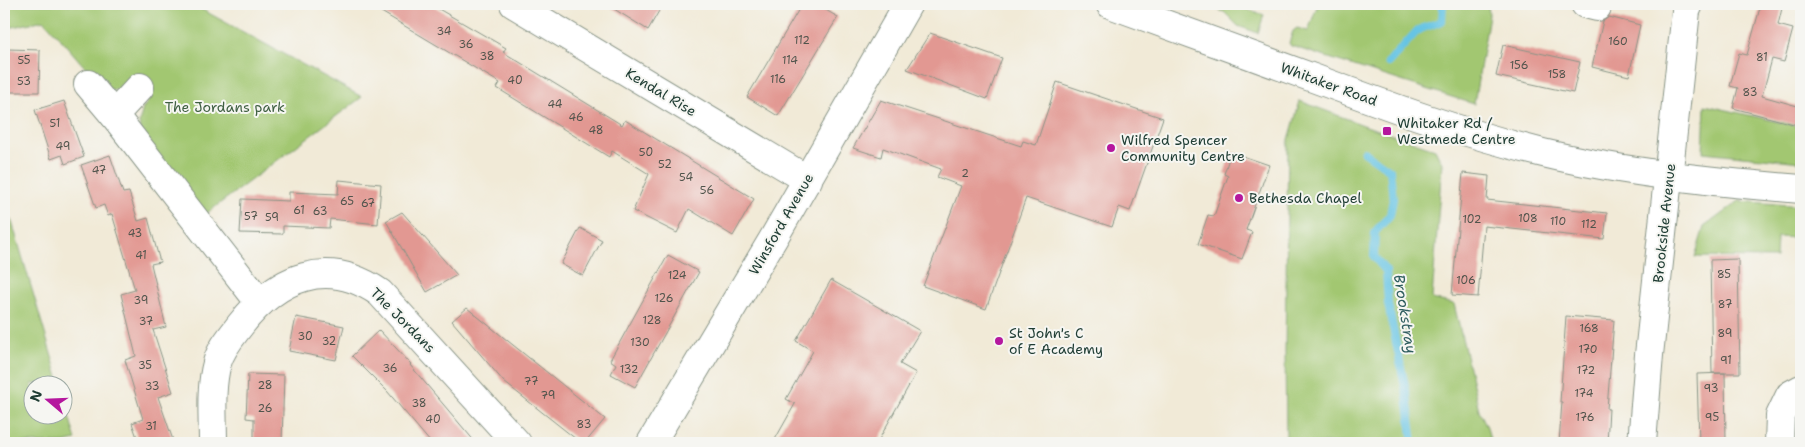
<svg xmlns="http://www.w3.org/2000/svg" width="1805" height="447" font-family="'Shantell Sans',sans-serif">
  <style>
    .green { fill: #a2c771; stroke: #608252 }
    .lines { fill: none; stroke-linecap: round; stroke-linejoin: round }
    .stream { stroke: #66c4e4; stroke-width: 8 }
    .building { fill: #e29892 }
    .minor-casing { stroke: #889486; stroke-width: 30 }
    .minor { stroke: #fff; stroke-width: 28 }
    .poi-dot { fill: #b5179e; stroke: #f6f6f2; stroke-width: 2 }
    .labels { text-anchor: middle; stroke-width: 4; stroke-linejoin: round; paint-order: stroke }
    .number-label { font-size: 11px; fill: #50544c }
    .street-label { font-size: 14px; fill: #1f3d34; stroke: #f6f6f2 }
    .park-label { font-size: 14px; fill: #406043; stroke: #f6f6f2 }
    .poi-label { font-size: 14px; fill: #1f3d34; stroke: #f6f6f2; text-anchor: start }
    .water-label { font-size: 15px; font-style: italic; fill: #315f60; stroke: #f6f6f2 }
  </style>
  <rect width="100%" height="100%" fill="#f6f6f2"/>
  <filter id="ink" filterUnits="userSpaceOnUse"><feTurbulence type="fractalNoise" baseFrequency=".02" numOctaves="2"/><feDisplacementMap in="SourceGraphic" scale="10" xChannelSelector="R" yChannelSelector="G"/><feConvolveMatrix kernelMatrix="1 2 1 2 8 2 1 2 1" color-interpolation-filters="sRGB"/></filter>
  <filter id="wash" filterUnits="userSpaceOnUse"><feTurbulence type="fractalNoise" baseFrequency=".0096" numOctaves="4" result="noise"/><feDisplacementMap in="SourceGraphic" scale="20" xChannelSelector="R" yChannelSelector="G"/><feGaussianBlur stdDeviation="1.12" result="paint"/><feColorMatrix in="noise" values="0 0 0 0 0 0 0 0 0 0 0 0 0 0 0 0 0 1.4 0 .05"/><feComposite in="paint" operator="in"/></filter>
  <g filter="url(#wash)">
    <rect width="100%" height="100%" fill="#f1ead7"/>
    <g class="green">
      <path d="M4 4H192L362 97 203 216 143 141 139 123 143 108 152 96 136 78 117 90 103 88 44 20 4 29Z"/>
      <path d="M1202 4H1232L1264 15 1258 33 1238 26 1224 12Z"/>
      <path d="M1318 4H1488L1489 15 1474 104 1291 46 1289 43 1293 31 1297 28 1308 31Z"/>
      <path d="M1300 101 1366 126 1435 149 1442 163 1432 299 1454 304 1479 410 1487 427 1491 443H1286L1285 351 1288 143Z"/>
      <path d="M1705 105 1801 127V162L1703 152Z"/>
      <path d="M1739 201 1801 206V238L1777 237 1776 258 1695 257 1704 227Z"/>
      <path d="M4 210 12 222 60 384H32V414H62L63 395 76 440 64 443H4Z"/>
    </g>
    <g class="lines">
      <g class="stream">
        <path d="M1388 63 1418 30 1442 21 1443 4"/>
        <path d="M1364 152 1390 170 1393 199 1390 215 1375 232 1374 257 1386 271 1388 304 1407 396 1413 443"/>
      </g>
    </g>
    <g id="blocks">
      <g class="building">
        <path d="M368 4H430L506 48 503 52 622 125 625 120 754 199 733 236 689 209 677 233 633 211 649 174 612 151 609 157 497 88 500 83Z"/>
        <path d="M606 4H663L648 30Z"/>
        <path d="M802 4H815L838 17 778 116 747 97Z"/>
        <path d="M1761 4H1783L1778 25 1793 29 1784 62 1772 59 1762 96 1801 107V126L1733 108 1738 88 1730 86 1734 71 1739 53 1747 55Z"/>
        <path d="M1609 17 1640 25 1629 76 1592 67 1603 21Z"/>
        <path d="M930 33 1002 58 987 99 907 69Z"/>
        <path d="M1503 45 1580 62 1573 93 1496 76Z"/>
        <path d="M8 49 40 50 39 92H7Z"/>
        <path d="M1057 82 1163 118 1130 211 1119 207 1112 227 1026 198 986 309 923 286 961 186 937 177 941 169 883 148 881 157 853 148 881 100 1021 146 1023 141 1036 145Z"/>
        <path d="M64 101 84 157 65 164 62 155 51 159 35 110Z"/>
        <path d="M1231 152 1269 165 1246 230 1252 232 1242 259 1198 244 1208 215 1214 216 1228 176 1224 174Z"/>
        <path d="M110 155 123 193 129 192 138 221 148 218 160 262 151 264 166 327 153 330 173 392 158 397 174 443H139L132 423 143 419 125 360 136 356 121 294 135 290 112 214 108 216 104 205 96 208 81 165Z"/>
        <path d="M1463 173 1489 176 1487 200 1607 213 1604 239 1484 226 1478 297 1452 295Z"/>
        <path d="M339 180 381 184 378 224 330 219 329 228 283 226V234L240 233 242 199 289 201V192L338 194Z"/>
        <path d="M402 212 457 275 427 292 386 221Z"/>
        <path d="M580 228 602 240 583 276 561 264Z"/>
        <path d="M668 255 699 272 635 387 611 374 616 364 610 360Z"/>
        <path d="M1738 259 1740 373H1712L1710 260Z"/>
        <path d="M831 280 920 331 900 364 916 373 877 443H773L795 404 786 399 813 351 796 341Z"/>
        <path d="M467 308 605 419 585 443H581L504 382 452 321Z"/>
        <path d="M1566 316 1614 320 1607 409H1609L1607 443H1559L1562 402H1560Z"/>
        <path d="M296 317 344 326 336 360 289 351Z"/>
        <path d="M379 330 411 364 410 365 476 443H431L387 391 352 356Z"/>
        <path d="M1725 373 1726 443H1699L1697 374Z"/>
        <path d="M248 374 284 375 282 443H254V419L246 418Z"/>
      </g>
    </g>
  </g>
  <g filter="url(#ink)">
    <use href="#blocks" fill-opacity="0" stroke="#889486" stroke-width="1"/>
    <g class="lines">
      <g class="minor-casing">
        <g id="minor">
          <path d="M514 4 808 180"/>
          <path d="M1110 4C1179 29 1248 54 1316 79 1391 107 1465 134 1543 153 1627 173 1715 182 1801 189"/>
          <path d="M1585 4 1597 7"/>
          <path d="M88 84 114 115"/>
          <path d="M140 87 114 115 260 303"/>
          <path d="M213 443C213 417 210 388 217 363 221 348 232 336 241 324 278 277 327 256 380 293L517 443"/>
          <path d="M651 443 773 239 908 4"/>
          <path d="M1642 443 1649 355 1686 11 1689 4"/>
          <path d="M1779 443 1780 416 1790 395 1801 389"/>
        </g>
      </g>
      <use href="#minor" class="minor"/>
    </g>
  </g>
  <g class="poi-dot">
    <rect x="1382" y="126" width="10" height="10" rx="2.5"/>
    <circle cx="1111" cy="148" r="5"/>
    <circle cx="1239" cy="198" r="5"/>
    <circle cx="999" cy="341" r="5"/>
  </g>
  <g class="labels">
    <g class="number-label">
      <text x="444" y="35">34</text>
      <text x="802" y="44">112</text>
      <text x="1618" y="45">160</text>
      <text x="466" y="48">36</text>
      <text x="487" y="60">38</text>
      <text x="1762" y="61">81</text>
      <text x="24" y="64">55</text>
      <text x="790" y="64">114</text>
      <text x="1519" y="69">156</text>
      <text x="1557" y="78">158</text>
      <text x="778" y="83">116</text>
      <text x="515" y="84">40</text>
      <text x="24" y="85">53</text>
      <text x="1750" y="96">83</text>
      <text x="555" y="108">44</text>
      <text x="576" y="121">46</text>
      <text x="55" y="127">51</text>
      <text x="596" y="134">48</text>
      <text x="63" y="150">49</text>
      <text x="646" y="156">50</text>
      <text x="665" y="168">52</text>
      <text x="99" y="174">47</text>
      <text x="965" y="177">2</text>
      <text x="686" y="181">54</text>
      <text x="707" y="194">56</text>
      <text x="347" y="205">65</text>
      <text x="368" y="207">67</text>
      <text x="299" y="214">61</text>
      <text x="320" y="215">63</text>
      <text x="251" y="220">57</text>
      <text x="272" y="221">59</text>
      <text x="1528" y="222">108</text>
      <text x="1472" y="223">102</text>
      <text x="1558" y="225">110</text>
      <text x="1589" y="228">112</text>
      <text x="135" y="237">43</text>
      <text x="141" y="259">41</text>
      <text x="1724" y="278">85</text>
      <text x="677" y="279">124</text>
      <text x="1466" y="284">106</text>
      <text x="664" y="302">126</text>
      <text x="141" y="304">39</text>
      <text x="1725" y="308">87</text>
      <text x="652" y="324">128</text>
      <text x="146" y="325">37</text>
      <text x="1589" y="332">168</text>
      <text x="1725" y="337">89</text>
      <text x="305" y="340">30</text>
      <text x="329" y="345">32</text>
      <text x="640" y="346">130</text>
      <text x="1588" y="353">170</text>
      <text x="1726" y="364">91</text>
      <text x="145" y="369">35</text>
      <text x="390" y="372">36</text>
      <text x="629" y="373">132</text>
      <text x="1586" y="374">172</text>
      <text x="531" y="385">77</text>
      <text x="265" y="389">28</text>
      <text x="152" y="390">33</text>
      <text x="1711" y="392">93</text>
      <text x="1584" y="397">174</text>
      <text x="548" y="399">79</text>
      <text x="419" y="407">38</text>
      <text x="265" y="412">26</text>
      <text x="1585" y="421">176</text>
      <text x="1712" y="421">95</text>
      <text x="433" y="423">40</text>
      <text x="584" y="428">83</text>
      <text x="151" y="430">31</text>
    </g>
    <g class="street-label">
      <text transform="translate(1329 84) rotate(20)" y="5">Whitaker Road</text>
      <text transform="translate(661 92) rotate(31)" y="5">Kendal Rise</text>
      <text transform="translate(1664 223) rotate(-84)" y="5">Brookside Avenue</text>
      <text transform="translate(781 224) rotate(-60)" y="5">Winsford Avenue</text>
      <text transform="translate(403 320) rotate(45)" y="5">The Jordans</text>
    </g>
    <g class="park-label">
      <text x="225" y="112">The Jordans park</text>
    </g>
    <g class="poi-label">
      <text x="1397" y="128">Whitaker Rd /<tspan x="1397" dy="16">Westmede Centre</tspan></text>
      <text x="1121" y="145">Wilfred Spencer<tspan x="1121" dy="16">Community Centre</tspan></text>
      <text x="1249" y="203">Bethesda Chapel</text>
      <text x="1009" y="338">St John's C<tspan x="1009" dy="16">of E Academy</tspan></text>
    </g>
    <g class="water-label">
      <text transform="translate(1405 314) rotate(81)" y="5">Brookstray</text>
    </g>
  </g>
  <rect width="1805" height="447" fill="none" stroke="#f6f6f2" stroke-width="20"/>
  <g transform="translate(48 400) rotate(289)"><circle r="24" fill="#f6f6f2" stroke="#a0aca6"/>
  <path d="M0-4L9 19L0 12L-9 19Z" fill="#b5179e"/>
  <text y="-8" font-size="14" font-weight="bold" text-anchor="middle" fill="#1f3d34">N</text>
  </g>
</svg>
